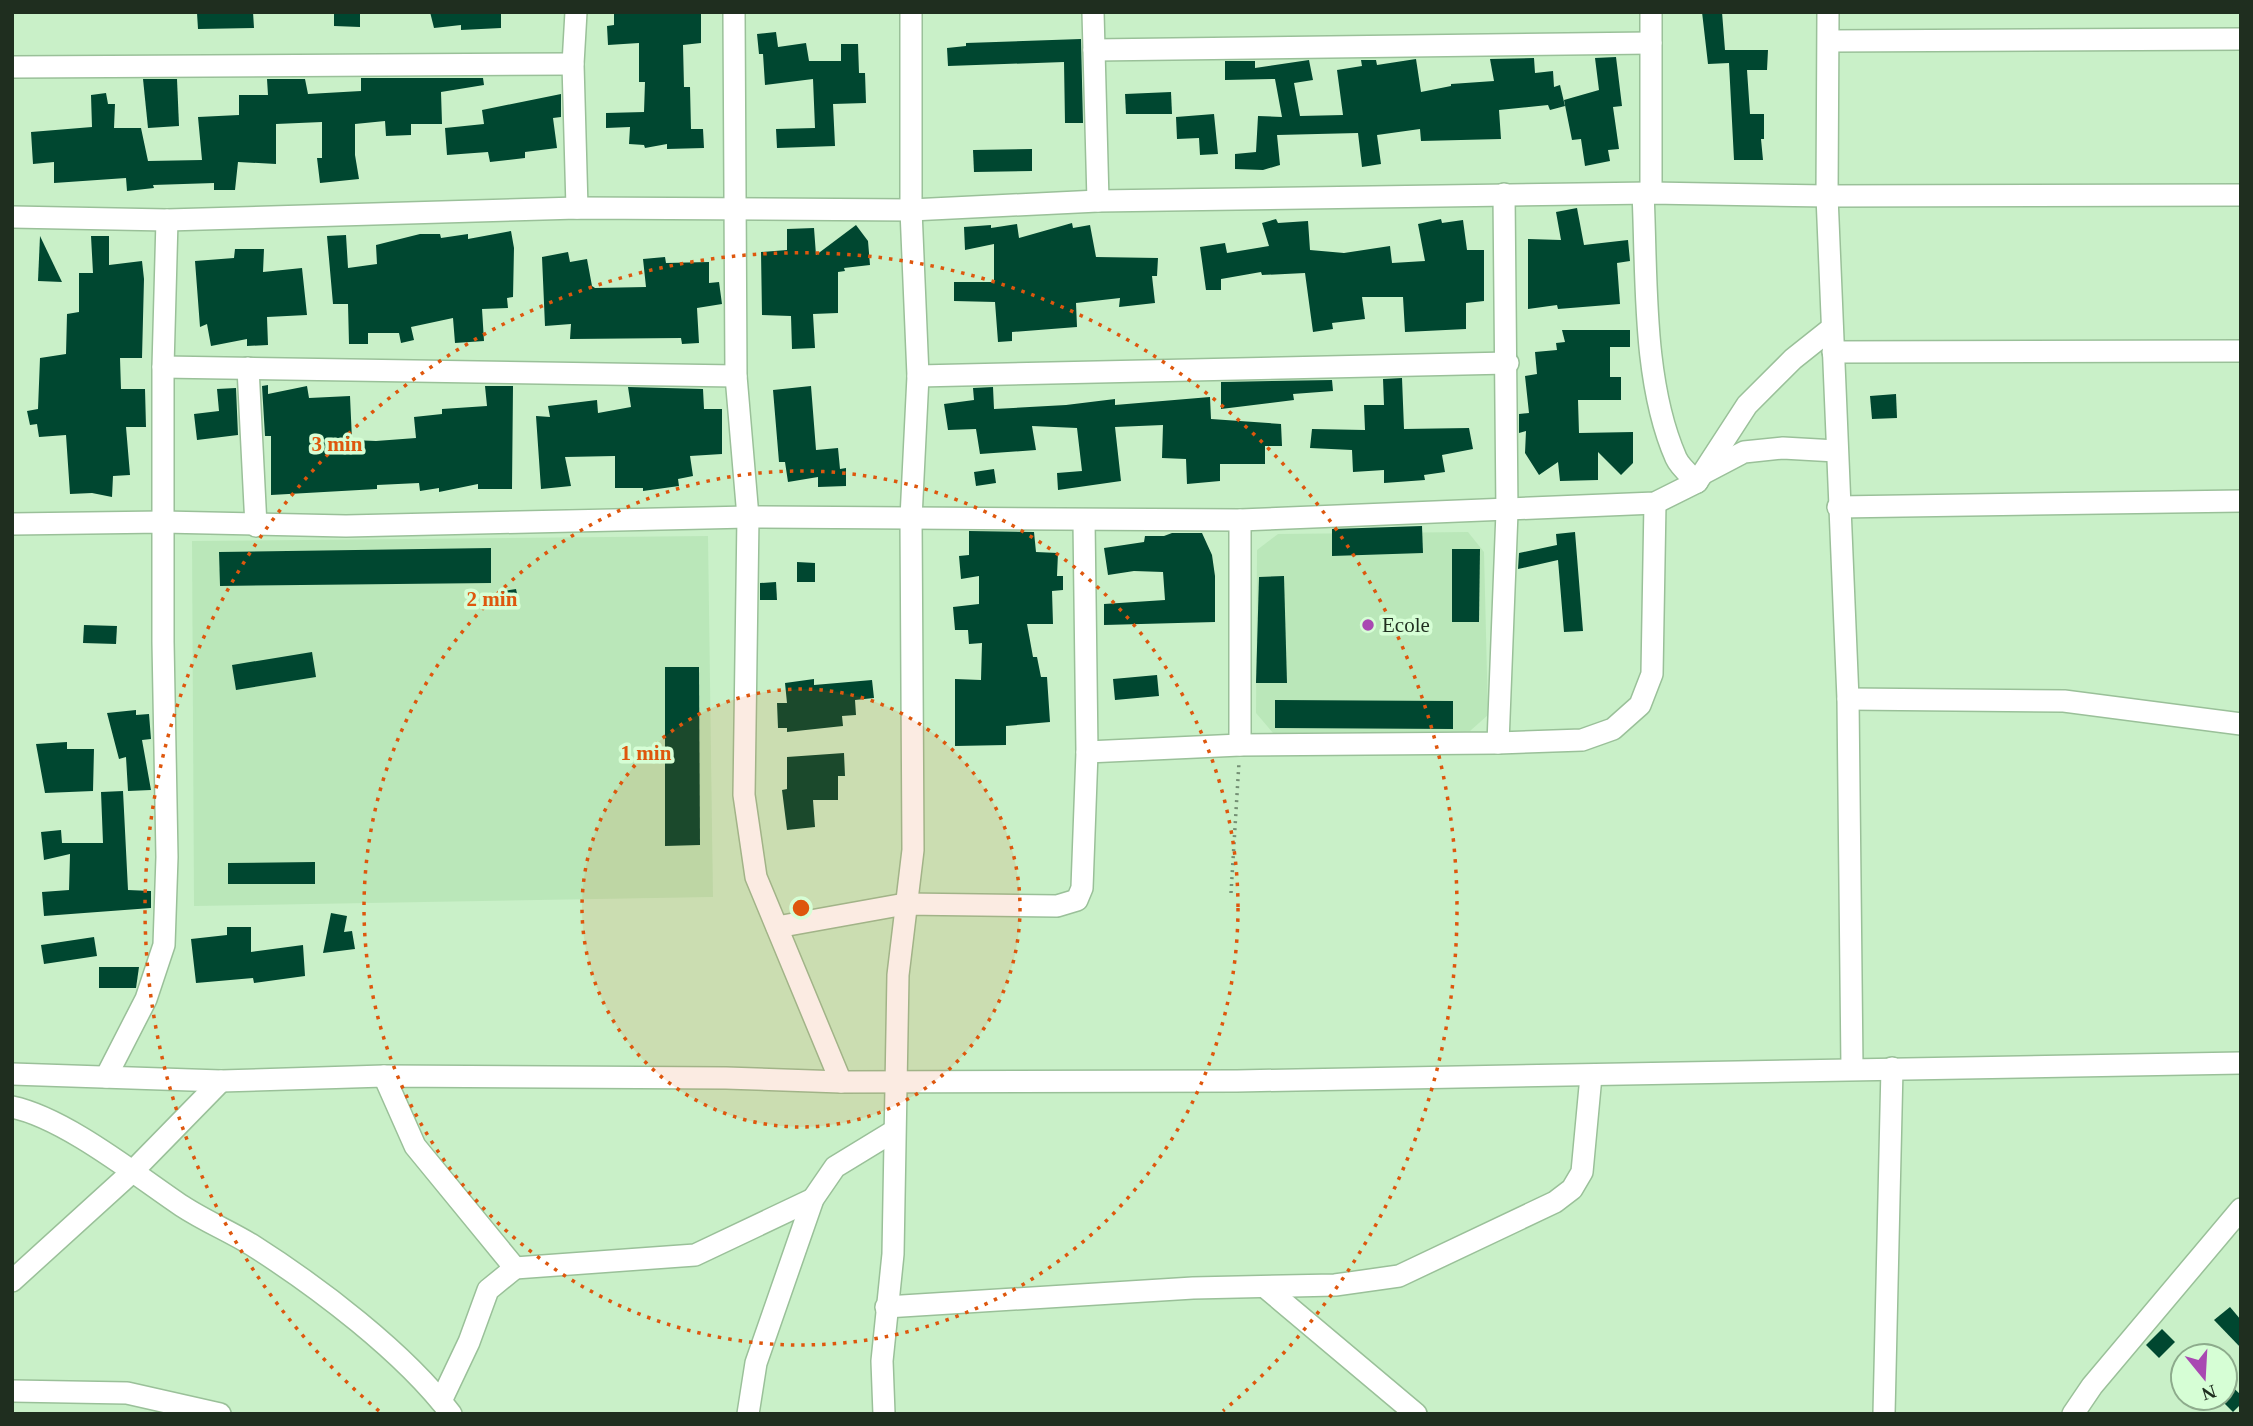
<svg xmlns="http://www.w3.org/2000/svg" width="2253" height="1426" font-family="'Times New Roman',serif">
  <style>
    .built { fill: #bae7b9 }
    .building { fill: #004730 }
    .lines { fill: none; stroke-linecap: round; stroke-linejoin: round }
    .street-casing { stroke: #9ac099; stroke-width: 24 }
    .path { stroke: #748f74; stroke-width: 3.5; stroke-dasharray: 2 5; stroke-linecap: butt }
    .street { stroke: #fff; stroke-width: 21 }
    .ring { fill: none; stroke: #de570d; stroke-width: 3.5; stroke-dasharray: 3.5 7 }
    .poi-dot { fill: #a949b2; stroke: #d6fed5; stroke-width: 2.5 }
    .labels { text-anchor: middle; stroke-width: 7; stroke-linejoin: round; paint-order: stroke }
    .poi-label { font-size: 21px; fill: #1f2e1f; stroke: #d6fed5; text-anchor: start }
    .centre { fill: #de570d; stroke: #d6fed5; stroke-width: 3.5 }
    .ring-label { font-size: 21px; text-anchor: middle; font-weight: bold; fill: #de570d; stroke: #d6fed5; stroke-width: 7; stroke-linejoin: round; paint-order: stroke }
  </style>
  <rect width="100%" height="100%" fill="#c9f0c8"/>
  <g class="built">
    <path d="M1468 532 1484 552 1488 715 1470 731 1273 733 1256 713 1257 550 1278 534Z"/>
    <path d="M708 536 713 897 194 906 192 541Z"/>
  </g>
  <g class="building">
    <path d="M253 12 254 28 198 29 197 13Z"/>
    <path d="M334 12H360V27L334 26Z"/>
    <path d="M430 12H501V28L461 30V25L434 28Z"/>
    <path d="M614 12H701V43L683 45 684 87H690L691 129H703L704 148 667 149V144L645 148 644 145 629 144 630 127 606 128V113L644 112 645 82H639V43L608 45 607 26 614 25Z"/>
    <path d="M1702 12H1722L1725 50H1768L1767 70H1747L1750 114H1764V139H1761L1763 160H1734L1729 63 1708 64Z"/>
    <path d="M776 32 778 47 806 43 809 61H841V44H858L859 73H865L866 103 833 104 835 146 777 148 776 129 815 128 813 79 765 85 763 54H759L757 34Z"/>
    <path d="M1081 39 1083 123H1065L1064 62 948 66 947 48 966 46V43Z"/>
    <path d="M1616 57 1622 106 1613 107 1619 149 1608 150 1610 161 1585 166 1581 139 1572 140 1564 100 1599 90 1595 58Z"/>
    <path d="M1534 58 1535 73 1553 71 1554 87 1560 85 1565 106 1550 110 1548 105 1499 110 1501 139 1421 141 1420 129 1377 135 1381 164 1362 167 1358 133 1277 135 1280 165 1263 170 1235 169V154L1256 152 1258 116 1282 117 1275 79 1225 80V61H1255V68L1309 60 1313 80 1294 83 1300 116 1343 115 1337 70 1362 66 1361 60H1376L1377 65 1416 59 1421 92 1451 86V84L1494 81 1490 59Z"/>
    <path d="M361 78H483L484 85 441 92 442 124H411V135L386 136 385 121 355 124V155L359 179 320 183 317 158H322V122L276 124V164L238 162 235 190H214V183L153 185 154 188 127 191 126 178 54 183V162L33 164 31 132 92 127 91 95 106 93 108 104H115L114 128H141L148 161 202 160 198 117 239 115V95H268L267 79H305L308 94 361 91Z"/>
    <path d="M143 79H177L179 126 148 128Z"/>
    <path d="M1171 92 1172 114H1126L1125 94Z"/>
    <path d="M561 94V117L553 118 557 148 525 152V158L490 162 488 152 447 155 445 128 484 124 482 110Z"/>
    <path d="M1214 114 1218 154 1200 155 1199 138 1177 139 1176 117Z"/>
    <path d="M1032 149V171L974 172 973 150Z"/>
    <path d="M1577 208 1584 245 1628 240 1630 261 1617 263 1620 304 1558 309 1557 305 1528 309V239L1561 240 1556 212Z"/>
    <path d="M1276 219 1278 223 1308 221 1310 250 1344 253 1390 246 1392 263 1425 261 1418 224 1441 219 1442 223 1463 220 1467 250H1484V301L1466 303V329L1405 332 1403 297H1362L1365 319 1332 323 1333 329 1313 332 1305 273 1262 275 1261 272 1221 279V290H1206L1200 247 1225 243 1227 253 1269 246 1262 223Z"/>
    <path d="M1072 223 1073 228 1090 225 1096 257 1158 258 1157 276H1152L1155 303 1119 307 1120 298 1076 303 1077 327 1012 332V341L998 342 995 302 954 301V282H994V244L965 250 964 227 991 225V228L1017 224 1019 238Z"/>
    <path d="M856 225 868 241 870 265 844 268 845 271 838 272V313L813 314 815 348 792 349 791 316 762 315 761 252 787 250V229L814 228 816 255Z"/>
    <path d="M511 231 514 248 513 297 507 298 508 308 482 309 484 341 455 343 453 318 411 327 414 340 401 343 399 333H368V344H349L348 304H333L327 236 346 235 348 268 377 264 376 245 420 234H440L441 238 468 234V239Z"/>
    <path d="M40 236 62 282 38 281Z"/>
    <path d="M91 236H109V265L142 261 144 279 142 358H120L121 389H145L146 427H126L130 475 113 476 112 497 92 493 70 494 66 435 39 437 37 424 30 425 27 411 38 409 40 358 66 354 67 314 79 312V273H93Z"/>
    <path d="M235 249H264L263 272 302 268 307 315 267 317 268 345 247 346V339L211 346 207 324 200 327 195 261 234 258Z"/>
    <path d="M568 252 570 262 587 259 592 286 595 288 646 287 643 259 665 257 666 263 709 262V283L719 282 722 304 697 308 699 343 682 344 681 338 570 339 571 324 545 326 542 257Z"/>
    <path d="M1562 330H1630V347H1610V377H1621V400H1578L1579 433 1633 432V463L1621 475 1598 452V480L1560 481 1558 462 1539 475 1525 453 1526 431 1519 433V414L1529 413 1525 376 1537 374 1535 352 1557 350 1556 343 1565 342Z"/>
    <path d="M1402 378 1404 429 1469 428 1473 449 1442 455 1445 472 1424 475 1425 480 1384 483V470L1353 472 1352 450 1310 448 1312 429 1365 430 1364 405H1384L1383 379Z"/>
    <path d="M1332 380 1333 391 1293 394 1294 400 1221 409V382Z"/>
    <path d="M268 385V394L307 386 309 398 350 396 352 440 376 441 416 438 414 417 442 414V409L487 406 485 386H513L512 489H478V484L439 492V488L420 491 419 483 377 485V489L271 495V436H265L262 386Z"/>
    <path d="M811 386 816 450 838 448 840 469 846 468V486L818 487V477L788 482 785 462H779L773 390Z"/>
    <path d="M628 387 703 389 704 409H722V454L690 456 693 476 678 479 679 486 643 491V488H615V456L565 457 571 486 541 489 536 416 550 417 548 406 597 400 598 413 631 407Z"/>
    <path d="M993 387 994 409 1066 405 1115 399V405L1210 397 1211 419 1281 424 1282 446H1265V464H1220V481L1187 484 1186 459 1162 458 1163 425 1115 427 1121 481 1058 490 1057 473 1082 471 1077 428 1032 426 1036 450 980 454 976 429 948 430 944 404 974 400 973 388Z"/>
    <path d="M236 388 238 435 197 440 194 414 219 411 217 389Z"/>
    <path d="M1896 394 1897 418 1872 419 1870 396Z"/>
    <path d="M994 469 996 483 976 486 974 472Z"/>
    <path d="M1422 526 1423 553 1332 556V529Z"/>
    <path d="M969 531 1034 532 1036 552 1058 553 1057 576H1063V590L1052 591 1053 624H1027L1033 657H1037L1041 677H1047L1050 722 1006 726V745L955 746V679L981 680 982 643 969 644 968 630H955L953 607 979 604V576L961 579 959 556 969 555Z"/>
    <path d="M1575 532 1583 631 1564 632 1558 560 1518 569 1519 553 1557 545 1556 534Z"/>
    <path d="M1172 533H1202L1212 555 1215 576V622L1104 625V604L1165 600 1163 572 1134 571 1108 575 1104 548 1144 542 1145 536H1164Z"/>
    <path d="M491 548V583L220 586 219 552Z"/>
    <path d="M1452 549H1480L1479 622H1452Z"/>
    <path d="M797 562 815 563V582H797Z"/>
    <path d="M1284 576 1287 683H1256L1259 577Z"/>
    <path d="M776 582 777 600H760V583Z"/>
    <path d="M516 589 519 603 500 607 497 592Z"/>
    <path d="M84 625 117 626 116 644 83 643Z"/>
    <path d="M312 652 316 677 236 690 232 665Z"/>
    <path d="M665 667H699L700 845 665 846Z"/>
    <path d="M1157 675 1159 696 1115 700 1113 679Z"/>
    <path d="M814 679V685L872 680 874 698 855 700 856 715 842 716 843 726 787 732V728H778L777 703H787L785 683Z"/>
    <path d="M1275 700 1453 701V729L1275 728Z"/>
    <path d="M136 710V715L149 714 151 739 142 740 151 790 128 791 126 757 119 759 107 713Z"/>
    <path d="M67 742V749H94L93 791 45 793 36 744Z"/>
    <path d="M844 753 845 776H838V800H813L815 827 787 830 782 790 787 789V757Z"/>
    <path d="M123 791 128 890 151 891V908L44 916 42 892 69 890 70 854 44 860 41 832 61 830 62 843H103L101 792Z"/>
    <path d="M315 862V884H228V863Z"/>
    <path d="M331 913 347 916 344 932 352 931 355 949 323 953Z"/>
    <path d="M227 927H251V952L303 945 305 976 254 983 253 978 196 983 191 939 227 935Z"/>
    <path d="M94 937 97 956 44 964 41 945Z"/>
    <path d="M99 967H139L136 988H99Z"/>
    <path d="M2230 1307 2241 1320V1348L2214 1320Z"/>
    <path d="M2162 1329 2175 1342 2159 1358 2146 1345Z"/>
    <path d="M2225 1380 2241 1395V1404L2233 1412 2225 1404Z"/>
  </g>
  <g class="lines">
    <g class="street-casing">
      <g id="street">
        <path d="M576 12 573 64 577 208"/>
        <path d="M734 12 736 376 748 517 744 795 756 877 841 1082"/>
        <path d="M1093 12 1098 201"/>
        <path d="M1651 12V193"/>
        <path d="M1828 12 1827 196 1848 699 1852 1068"/>
        <path d="M1829 41 2241 39"/>
        <path d="M1094 50 1651 43"/>
        <path d="M12 67 573 64"/>
        <path d="M1643 193C1647 276 1642 381 1676 458 1680 467 1690 475 1697 482"/>
        <path d="M12 217 167 220 577 208 911 210 1098 201 1651 193 1827 196 2241 195"/>
        <path d="M1833 352 2241 351"/>
        <path d="M163 367 736 376"/>
        <path d="M248 368 256 526"/>
        <path d="M918 376 1508 363"/>
        <path d="M1704 473 1744 452 1783 448 1836 451"/>
        <path d="M1838 507 2241 501"/>
        <path d="M12 524 163 522 346 526 748 517 1240 520 1655 503 1697 482 1747 405 1793 359 1832 328"/>
        <path d="M1848 699 2064 701 2241 724"/>
        <path d="M1498 743 1582 740 1613 729 1640 705 1652 674 1655 503"/>
        <path d="M1240 745V520"/>
        <path d="M1087 752 1240 745 1498 743 1507 512 1504 194"/>
        <path d="M777 927 905 904 1057 906 1077 900 1082 888 1087 752 1084 521"/>
        <path d="M12 1074 221 1081 384 1076 726 1078 841 1082 1237 1081 2241 1063"/>
        <path d="M384 1076 415 1146 515 1268 488 1290 469 1342 441 1401"/>
        <path d="M106 1077 146 999 164 945 167 857 163 642V367L167 220"/>
        <path d="M12 1107C65 1118 136 1175 182 1206 205 1221 229 1231 252 1245 318 1287 404 1352 451 1414"/>
        <path d="M515 1268 695 1255 813 1199"/>
        <path d="M12 1281 132 1172 221 1081"/>
        <path d="M1265 1287 1416 1414"/>
        <path d="M886 1307 1193 1288 1335 1285 1399 1276 1555 1202 1572 1189 1582 1172 1591 1076"/>
        <path d="M12 1391 127 1393 220 1414"/>
        <path d="M748 1414 756 1363 813 1199 835 1167 894 1131"/>
        <path d="M884 1414 882 1361 893 1254 898 975 913 850 911 518 918 376 911 210V12"/>
        <path d="M1884 1414 1892 1068"/>
        <path d="M2073 1414 2092 1386 2241 1209"/>
      </g>
    </g>
    <path class="path" d="M1231 893 1239 762"/>
    <use href="#street" class="street"/>
  </g>
  <circle cx="801" cy="908" r="219" fill="#de570d" fill-opacity=".12"/>
  <g class="ring">
    <circle cx="801" cy="908" r="219"/>
    <circle cx="801" cy="908" r="437"/>
    <path d="M379 1411A656 656 0 1 1 1223 1411"/>
  </g>
  <circle class="poi-dot" cx="1368" cy="625" r="7"/>
  <g class="labels">
    <g class="poi-label">
      <text x="1382" y="632">Ecole</text>
    </g>
  </g>
  <circle cx="801" cy="908" r="10" class="centre"/>
  <g class="ring-label">
    <text x="337" y="451">3 min</text>
    <text x="492" y="606">2 min</text>
    <text x="646" y="760">1 min</text>
  </g>
  <rect width="2253" height="1426" fill="none" stroke="#1f2e1f" stroke-width="28"/>
  <g transform="translate(2204 1377) rotate(162)"><circle r="33" fill="#d6fed5" stroke="#8dab8c" stroke-width="2"/>
  <path d="M0-5L12 26L0 18L-12 26Z" fill="#a949b2"/>
  <text y="-10" font-size="19" font-weight="bold" text-anchor="middle" fill="#1f2e1f">N</text>
  </g>
</svg>
